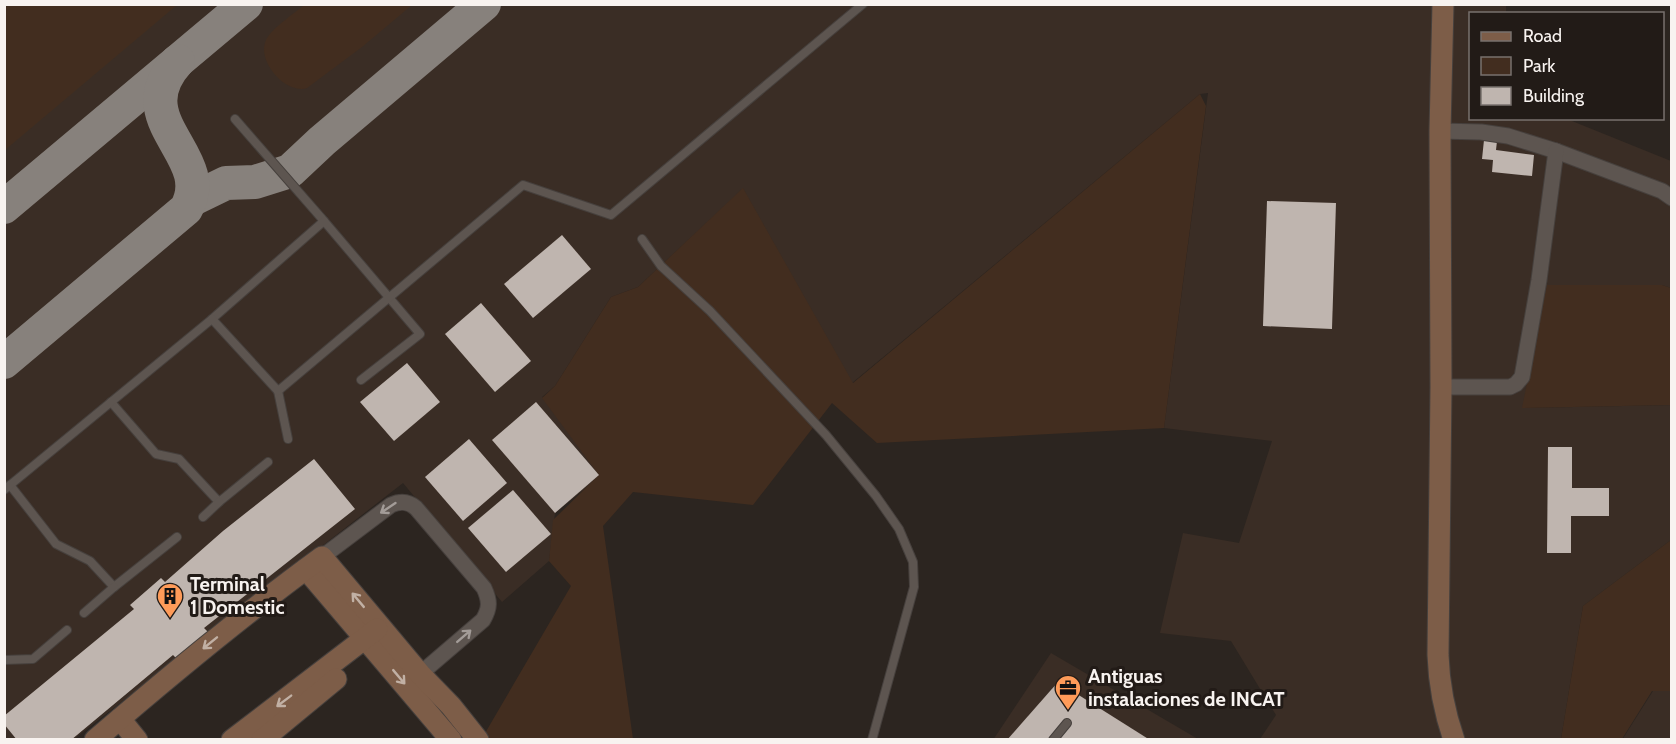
<svg xmlns="http://www.w3.org/2000/svg" width="1676" height="744" font-family="Cabin,sans-serif">
  <style>
    .built { fill: #3a2d25 }
    .green { fill: #422d1f }
    .lines { fill: none; stroke-linecap: round; stroke-linejoin: round }
    .taxiway { stroke: #87817c; stroke-width: 34 }
    .building { fill: #bfb5af }
    .lane-casing { stroke: #46403d; stroke-width: 10 }
    .street-casing { stroke: #46403d; stroke-width: 17 }
    .secondary-casing { stroke: #46403d; stroke-width: 23 }
    .lane { stroke: #5d5550; stroke-width: 8 }
    .street { stroke: #5d5550; stroke-width: 15 }
    .secondary { stroke: #7d5d48; stroke-width: 21 }
    .oneway { stroke: #a39c98 }
    .oneway2 { stroke: #c1b0a4 }
    .labels { text-anchor: middle; stroke-width: 6; stroke-linejoin: round; paint-order: stroke }
    .poi-label { font-size: 20px; font-weight: bold; fill: #f8f3f0; stroke: #221b17; text-anchor: start }
  </style>
  <rect width="100%" height="100%" fill="#2c2520"/>
  <g class="built">
    <path d="M4 5H1506V13L1470 14V118L1567 119 1671 161V288L1662 285 1523 408 1671 405V540L1583 606 1561 739H1260L1276 715 1231 641 1160 633 1183 533 1239 543 1272 441 1164 428 1208 93 1200 94 852 383 743 189 638 287 611 297 555 386 542 397 602 475 555 513 549 561 502 602 403 483 74 739H5Z"/>
    <path d="M1051 653 1198 739 993 740Z"/>
    <path d="M1653 691H1671V739L1622 740Z"/>
  </g>
  <g class="green">
    <path d="M5 4H177V5L5 150Z"/>
    <path d="M305 4H412V5L362 47 307 88C286 95 256 61 266 40 272 28 294 14 305 4Z"/>
    <path d="M1200 94 1206 106 1164 428 877 443 832 403 753 505 633 492 603 526 633 739 481 740 571 586 549 561 553 520 599 475 542 398 555 386 611 297 638 287 743 188 853 383Z"/>
    <path d="M1547 285H1662L1671 288V405L1522 408Z"/>
    <path d="M1671 540V691H1652L1622 739H1561L1583 606Z"/>
  </g>
  <g class="lines">
    <g class="taxiway">
      <path d="M191 200 226 183 255 182 290 171 322 141 484 4"/>
      <path d="M4 207 246 4"/>
      <path d="M4 362 186 209C217 155 123 122 178 61"/>
    </g>
  </g>
  <g class="building">
    <path d="M1484 140 1497 141 1496 150 1534 155 1532 176 1492 172 1493 160 1482 159Z"/>
    <path d="M1267 201 1336 203 1332 329 1263 326Z"/>
    <path d="M562 235 591 269 533 318 504 284Z"/>
    <path d="M481 303 531 361 495 392 445 334Z"/>
    <path d="M407 363 440 402 394 441 360 402Z"/>
    <path d="M536 402 599 475 555 513 492 440Z"/>
    <path d="M469 439 507 483 463 521 425 477Z"/>
    <path d="M1548 447H1572V488H1609V516H1571V553H1547Z"/>
    <path d="M314 459 355 509 204 628 208 632 176 658 173 655 71 740H17L4 724V716L134 609 130 605 161 578 165 582 223 531Z"/>
    <path d="M513 490 551 534 506 572 468 528Z"/>
    <path d="M1058 682 1150 740H1007Z"/>
  </g>
  <g class="lines">
    <g class="lane-casing">
      <g id="lane">
        <path d="M235 119 324 221"/>
        <path d="M642 239 661 266 710 311 826 435 876 496 899 529 913 562 914 587 872 740"/>
        <path d="M212 319 324 221 420 334 361 380"/>
        <path d="M278 391 288 439"/>
        <path d="M111 402 156 454 179 459 219 502 268 462"/>
        <path d="M10 485 56 544 90 561 114 587 177 537"/>
        <path d="M4 490 212 319 278 391 523 185 611 215 863 4"/>
        <path d="M203 517 219 502"/>
        <path d="M84 613 114 587"/>
        <path d="M4 660 33 659 67 630"/>
        <path d="M1053 740 1067 723"/>
      </g>
    </g>
    <g class="street-casing">
      <g id="street">
        <path d="M1440 131 1481 132 1508 136 1556 151 1662 191 1672 198"/>
        <path d="M1441 387H1510L1516 384 1522 377 1539 280 1556 151"/>
        <path d="M322 557 391 505C400 501 408 501 416 508L484 588C490 601 490 608 483 620L420 674"/>
      </g>
    </g>
    <g class="secondary-casing">
      <g id="secondary">
        <path d="M1443 4 1440 131 1441 387 1438 655C1439 685 1444 711 1454 740"/>
        <path d="M306 569 451 740"/>
        <path d="M120 719 137 740"/>
        <path d="M95 740C169 676 244 614 322 557L420 674 451 706 478 740"/>
        <path d="M232 740 377 629"/>
        <path d="M262 740 336 679"/>
      </g>
    </g>
    <use href="#lane" class="lane"/>
    <use href="#street" class="street"/>
    <use href="#secondary" class="secondary"/>
  </g>
  <defs><path id="oneway-shaft" d="M-6 0H5M1.5-3L5.5 0L1.5 3" fill="none" stroke-width="1.6" stroke-linecap="round" stroke-linejoin="round" transform="scale(1.5)"/></defs>
  <g class="oneway">
    <use href="#oneway-shaft" transform="translate(388 508) rotate(146)"/>
    <use href="#oneway-shaft" transform="translate(464 636) rotate(-41)"/>
  </g>
  <g class="oneway2">
    <use href="#oneway-shaft" transform="translate(358 600) rotate(-130)"/>
    <use href="#oneway-shaft" transform="translate(210 643) rotate(141)"/>
    <use href="#oneway-shaft" transform="translate(399 677) rotate(50)"/>
    <use href="#oneway-shaft" transform="translate(284 701) rotate(143)"/>
  </g>
  <defs>
    <g id="building-pin" transform="scale(1.35)"><path d="M0 17L-7.5 6A9.5 9.5 0 1 1 7.5 6Z" fill="#fe9b59" stroke="#221b17"/><path d="M-4-6H4V6H1V3H-1V6H-4ZM-2.5-4.3h1.7v1.8h-1.7ZM.8-4.3h1.7v1.8H.8ZM-2.5-1h1.7V.8h-1.7ZM.8-1h1.7V.8H.8Z" fill="#111"/></g>
    <g id="office-pin" transform="scale(1.35)"><path d="M0 17L-7.5 6A9.5 9.5 0 1 1 7.5 6Z" fill="#fe9b59" stroke="#221b17"/><path d="M-6-3h4V-5.5h4V-3h4V5H-6ZM-1-4.5V-3h2v-1.5ZM-6 0V1H6V0Z" fill="#111"/></g>
  </defs>
  <g fill-rule="evenodd">
    <use href="#building-pin" x="170" y="596"/>
    <use href="#office-pin" x="1068" y="688"/>
  </g>
  <g class="labels">
    <g class="poi-label">
      <text x="190" y="591">Terminal<tspan x="190" dy="23">1 Domestic</tspan></text>
      <text x="1088" y="683">Antiguas<tspan x="1088" dy="23">instalaciones de INCAT</tspan></text>
    </g>
  </g>
  <rect width="1676" height="744" fill="none" stroke="#f8f3f0" stroke-width="12"/>
  <rect x="1469" y="12" width="195" height="108" fill="#221b17" stroke="#78716e" stroke-width="1.5"/>
  <rect x="1481" y="32" width="30" height="9" fill="#7d5d48" stroke="#78716e" stroke-width="1.5"/>
  <text x="1523" y="42" font-size="18" fill="#f8f3f0">Road</text>
  <rect x="1481" y="57" width="30" height="18" fill="#422d1f" stroke="#78716e" stroke-width="1.5"/>
  <text x="1523" y="72" font-size="18" fill="#f8f3f0">Park</text>
  <rect x="1481" y="87" width="30" height="18" fill="#bfb5af" stroke="#78716e" stroke-width="1.5"/>
  <text x="1523" y="102" font-size="18" fill="#f8f3f0">Building</text>
</svg>
